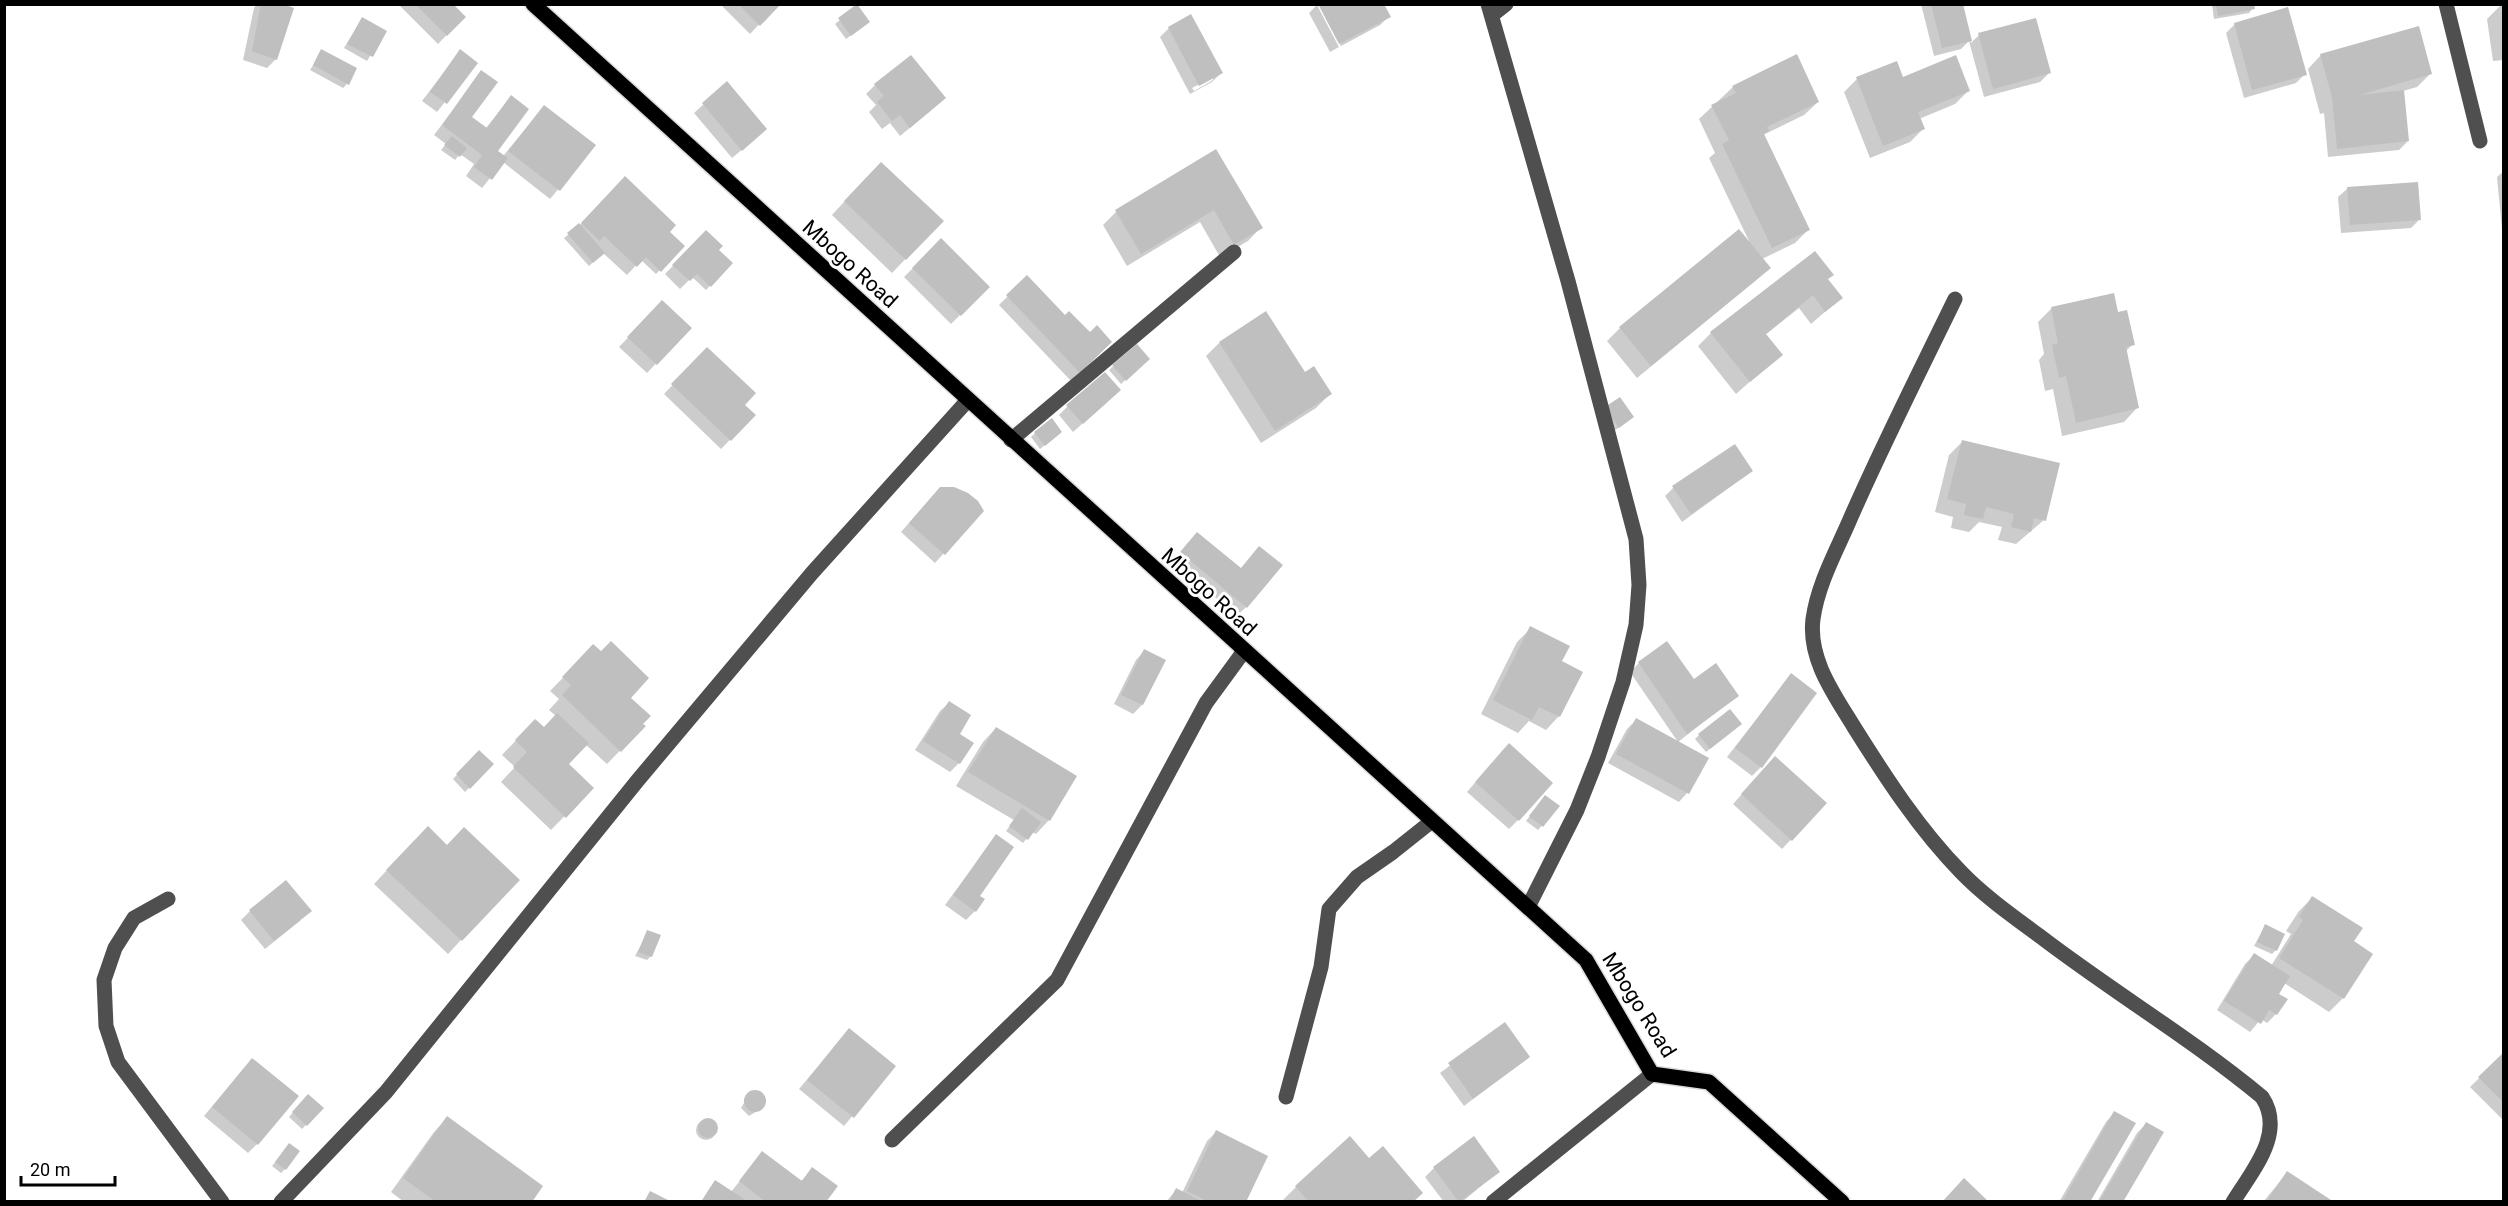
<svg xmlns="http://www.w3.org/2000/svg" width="2508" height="1206" font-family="Roboto,sans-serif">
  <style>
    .shadow { fill: #0003; fill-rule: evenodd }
    .building { fill: #bfbfbf }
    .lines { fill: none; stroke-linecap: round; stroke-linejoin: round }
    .major-casing { stroke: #dbdbdb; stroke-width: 18 }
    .minor { stroke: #4f4f4f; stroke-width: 15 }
    .major { stroke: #000; stroke-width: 15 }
    .labels { text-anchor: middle; stroke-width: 6; stroke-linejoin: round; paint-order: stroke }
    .street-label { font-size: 21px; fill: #000; stroke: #fff }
  </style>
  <rect width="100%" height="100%" fill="#fff"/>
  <g class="shadow">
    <path d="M257 4H278L276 59 267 68 243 60 254 8Z"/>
    <path d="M398 4H451L464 17 438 44Z"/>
    <path d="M720 4H778L750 34Z"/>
    <path d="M1317 4H1383L1389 16 1380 25 1341 46 1320 5Z"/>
    <path d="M1921 4H1961L1971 43 1979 35 2049 73 2040 82 1984 97 1969 41 1961 49 1934 56Z"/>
    <path d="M2212 4H2253V8L2249 13 2214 19Z"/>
    <path d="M1317 5 1339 47 1330 52 1309 13Z"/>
    <path d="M2501 5H2504V60L2493 61 2487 19Z"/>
    <path d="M856 7 864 26 846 39 835 24Z"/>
    <path d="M362 19 385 32 367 61 344 48Z"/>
    <path d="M2235 24 2305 74 2296 83 2244 98 2226 33Z"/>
    <path d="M1169 28 1221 73 1212 82 1190 94 1160 37ZM1213 77V80L1194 91 1192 88Z"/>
    <path d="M322 51 347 84 343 88 310 70Z"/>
    <path d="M460 51 476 63 437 112 422 101Z"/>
    <path d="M2321 55 2430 74 2417 87 2403 91 2408 141 2399 150 2328 157 2324 113 2320 114 2308 69Z"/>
    <path d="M482 72 470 117 486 128 511 97 496 151 503 156 544 107 594 146 550 199 503 162 482 188 466 176 474 164 460 154 455 160 441 150 446 144 434 135Z"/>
    <path d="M1857 79H1902L1968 91 1955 104 1919 119 1923 129 1910 142 1870 158 1844 92Z"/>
    <path d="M726 84 756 138 732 158 694 113Z"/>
    <path d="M875 85 935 107 900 136 890 123 882 129 869 112 876 105 866 94Z"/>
    <path d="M1733 87 1818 102 1804 115 1763 135 1808 230 1795 243 1762 259 1769 268 1755 281 1637 378 1607 341 1620 328 1749 241 1709 158 1715 153 1699 119Z"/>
    <path d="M1216 151 1261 227 1248 241 1220 257 1200 222 1127 266 1103 225 1116 212Z"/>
    <path d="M2504 171V240H2503L2497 177Z"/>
    <path d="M867 177 942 221 892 273 832 215Z"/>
    <path d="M616 187 683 246 656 274 641 260 627 275 603 253 589 266 564 238 579 226Z"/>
    <path d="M2347 189 2420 219 2411 228 2341 233 2338 197Z"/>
    <path d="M706 232 708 259 731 263 706 290 692 277 680 289 665 274Z"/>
    <path d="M941 240 988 287 951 324 904 277Z"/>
    <path d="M1027 277 1065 317 1090 334 1110 342 1071 381 999 305Z"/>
    <path d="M1827 280 1841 298 1811 324 1799 308 1765 335 1780 355 1736 394 1698 346 1711 333Z"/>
    <path d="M662 302 690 328 647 373 619 347Z"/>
    <path d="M2051 309 2117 314 2133 344 2125 352 2137 408 2124 422 2062 436 2053 389 2045 391 2039 360 2044 354 2038 322Z"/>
    <path d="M1219 343 1305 374 1330 394 1316 408 1261 443 1206 356Z"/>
    <path d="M1137 346 1148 359 1121 384 1109 370Z"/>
    <path d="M707 349 743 405 754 415 721 449 664 394Z"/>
    <path d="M1110 399 1073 432 1059 415 1068 406Z"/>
    <path d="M1602 412 1628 421 1614 431Z"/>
    <path d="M1035 433 1056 436 1040 449 1031 437Z"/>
    <path d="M1962 442 2044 520 2016 544 1998 540 2002 527 1979 522 1969 532 1951 528 1953 517 1935 512 1949 455Z"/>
    <path d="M1752 471 1682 522 1665 496 1673 488Z"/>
    <path d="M931 498 982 511 935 563 901 532Z"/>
    <path d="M1188 543 1246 607 1237 616 1173 562Z"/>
    <path d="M1531 628 1560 662 1559 716 1546 730 1529 721 1518 733 1481 714 1517 642Z"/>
    <path d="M594 646 629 698 644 726 607 764 585 744 566 764 592 788 551 830 501 782 515 767 502 755 522 734 543 729 556 716 549 710 559 699 550 691Z"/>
    <path d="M1144 651 1142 705 1133 714 1114 704 1136 660Z"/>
    <path d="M1639 663 1694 681 1737 696 1678 742 1630 672Z"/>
    <path d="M1791 675 1761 767 1752 776 1727 757Z"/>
    <path d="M949 703 958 734 959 763 950 772 915 750 940 711Z"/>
    <path d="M1636 720 1707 758 1687 793 1679 802 1608 763 1627 729Z"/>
    <path d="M996 728 1049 820 1036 834 1032 832 1023 843 1006 831 1014 820 956 786 983 742Z"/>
    <path d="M1736 728 1706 752 1695 739 1699 735Z"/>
    <path d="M479 752 492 764 465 792 453 779Z"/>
    <path d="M1500 754 1518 820 1509 829 1467 792Z"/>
    <path d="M1766 767 1825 804 1782 849 1733 804Z"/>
    <path d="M1541 801 1558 807 1538 830 1526 821Z"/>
    <path d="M996 836 975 911 966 920 945 905Z"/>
    <path d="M414 841 447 846 461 940 448 954 374 884Z"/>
    <path d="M2312 898 2352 942 2371 954 2343 998 2329 1012 2284 983 2277 994 2276 1014 2267 1023 2261 1019 2250 1032 2217 1010 2245 964 2254 955 2271 966 2291 934 2286 931 2299 911Z"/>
    <path d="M250 911 301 920 265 949 241 920Z"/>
    <path d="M2265 926 2276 950 2272 954 2254 946Z"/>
    <path d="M648 932 651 956 647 960 635 956Z"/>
    <path d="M1505 1024 1529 1056 1464 1106 1440 1073Z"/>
    <path d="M849 1030 894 1066 844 1126 799 1089Z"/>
    <path d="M2503 1055 2504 1118 2502 1119 2470 1087Z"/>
    <path d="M244 1068 257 1144 248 1153 204 1116Z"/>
    <path d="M750 1093 762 1094 765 1099 759 1110 749 1116 741 1108Z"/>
    <path d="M304 1100 322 1108 302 1129 289 1117Z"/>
    <path d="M2114 1113 2089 1202H2059L2106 1122Z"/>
    <path d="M447 1118 530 1202H404L391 1192 434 1132Z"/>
    <circle cx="706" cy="1130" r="10"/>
    <path d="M2146 1124 2121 1202H2097L2137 1133Z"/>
    <path d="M1216 1132 1244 1202H1166L1176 1190 1182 1193 1207 1141Z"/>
    <path d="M286 1149 285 1169 281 1173 272 1166Z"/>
    <path d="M762 1153 800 1182 813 1169 824 1202H746L742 1199 740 1202H701L711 1186 731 1192Z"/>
    <path d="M1369 1160 1412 1202 1283 1200 1296 1187Z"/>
    <path d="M1434 1168 1498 1172 1462 1202H1444L1425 1177Z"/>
    <path d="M2287 1173 2331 1202H2263Z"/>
  </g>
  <g class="building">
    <path d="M261 4H283L294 8 277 60 252 51Z"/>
    <path d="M415 4H453L466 17 447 36Z"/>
    <path d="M738 4H781L760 26Z"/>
    <path d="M857 4 870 22 851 36 838 18Z"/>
    <path d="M1318 4H1384L1391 17 1339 44Z"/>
    <path d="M1931 4H1963L1972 41 1942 48Z"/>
    <path d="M2216 4H2254L2255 9 2218 16Z"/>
    <path d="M2288 7 2307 75 2252 90 2234 23Z"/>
    <path d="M1191 14 1223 73 1199 86 1168 27Z"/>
    <path d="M362 17 387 31 373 57 347 44Z"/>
    <path d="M2036 18 2051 73 1993 89 1978 33Z"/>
    <path d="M2419 26 2432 74 2359 95 2404 90 2409 141 2337 149 2332 97 2320 54Z"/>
    <path d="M321 49 357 68 349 85 313 65Z"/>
    <path d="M460 49 478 63 447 104 430 92Z"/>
    <path d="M1797 54 1819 102 1767 127 1769 131 1764 134 1810 230 1772 248 1722 144 1729 140 1711 105 1736 93 1732 86Z"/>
    <path d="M911 55 946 98 910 128 900 115 892 121 877 102 884 96 874 84Z"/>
    <path d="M1956 55 1970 91 1918 112 1925 129 1883 146 1856 77 1897 61 1903 77Z"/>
    <path d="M481 70 498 82 472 117 487 128 511 95 529 109 498 151 508 158 492 180 474 167 482 155 442 125Z"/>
    <path d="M727 81 767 129 742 151 702 103Z"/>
    <path d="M544 105 596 145 560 191 508 151Z"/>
    <path d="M452 136 467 148 460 157 444 145Z"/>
    <path d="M1216 149 1263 228 1234 245 1214 210 1141 254 1115 210Z"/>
    <path d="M881 162 944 221 906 260 844 201Z"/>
    <path d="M625 176 676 225 670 232 685 246 661 272 646 257 637 267 604 236 600 241 581 223Z"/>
    <path d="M2418 182 2421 220 2350 225 2347 187Z"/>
    <path d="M579 223 605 253 593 263 567 233Z"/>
    <path d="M1739 229 1771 268 1651 366 1619 327Z"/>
    <path d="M706 230 723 246 719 250 733 263 711 287 697 274 690 281 672 265Z"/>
    <path d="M941 238 990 287 961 316 912 268Z"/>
    <path d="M1815 251 1834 275 1828 279 1843 298 1825 312 1813 295 1766 334 1783 355 1750 382 1710 332Z"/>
    <path d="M1027 275 1065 315 1069 311 1090 332 1097 325 1112 342 1080 373 1006 295Z"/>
    <path d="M2114 293 2118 312 2127 310 2135 345 2126 347 2139 408 2076 423 2066 376 2059 378 2052 345 2058 343 2051 307Z"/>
    <path d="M662 300 692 328 657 365 627 337Z"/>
    <path d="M1266 311 1305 372 1314 366 1332 394 1275 431 1219 342Z"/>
    <path d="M1137 344 1150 359 1126 381 1112 365Z"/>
    <path d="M707 347 756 393 745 405 756 415 731 441 671 384Z"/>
    <path d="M1105 372 1121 390 1083 424 1066 405Z"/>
    <path d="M1620 397 1634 417 1619 428 1605 407Z"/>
    <path d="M1052 418 1062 432 1045 446 1034 432Z"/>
    <path d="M1962 440 2060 463 2046 521 2034 518 2031 532 2011 527 2014 514 1986 507 1983 519 1964 515 1966 504 1947 499Z"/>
    <path d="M1735 444 1753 471 1691 514 1672 486Z"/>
    <path d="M940 487H954L968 493 978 501 984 511 945 555 909 523Z"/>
    <path d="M1197 532 1241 568 1259 546 1283 565 1247 608 1180 552Z"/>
    <path d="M1530 626 1570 646 1562 661 1583 672 1560 717 1539 707 1532 720 1493 700Z"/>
    <path d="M611 641 649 678 631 698 651 716 643 724 646 726 621 752 562 695 571 685 562 677 593 644 601 651Z"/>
    <path d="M1667 641 1694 679 1716 663 1739 696 1687 734 1638 662Z"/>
    <path d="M1144 649 1166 660 1143 705 1121 695Z"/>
    <path d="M1791 673 1817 693 1762 768 1735 748Z"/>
    <path d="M949 701 971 715 960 734 974 743 960 764 923 741Z"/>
    <path d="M1730 709 1742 724 1710 749 1698 734Z"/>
    <path d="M557 713 589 743 569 764 594 788 566 818 513 767 527 752 515 740 535 719 544 727Z"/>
    <path d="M1636 718 1709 758 1689 794 1616 754Z"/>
    <path d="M996 727 1077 776 1050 821 968 772Z"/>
    <path d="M1509 743 1553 783 1519 821 1475 782Z"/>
    <path d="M479 750 494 764 470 789 456 774Z"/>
    <path d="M1775 756 1827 803 1792 841 1741 794Z"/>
    <path d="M1545 795 1560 806 1543 827 1529 816Z"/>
    <path d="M1022 808 1041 822 1028 840 1009 826Z"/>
    <path d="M428 826 447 845 464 827 520 880 462 941 386 870Z"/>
    <path d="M996 834 1014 847 980 896 985 899 976 912 953 895Z"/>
    <path d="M286 880 312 911 274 941 249 910Z"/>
    <path d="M2312 896 2363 928 2354 941 2373 954 2344 999 2279 958 2303 920 2299 917Z"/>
    <path d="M2265 924 2285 934 2277 951 2257 942Z"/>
    <path d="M647 930 661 935 652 957 638 952Z"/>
    <path d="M2254 953 2290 976 2279 994 2288 999 2277 1015 2269 1010 2261 1024 2224 1001Z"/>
    <path d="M1505 1022 1530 1057 1473 1099 1448 1063Z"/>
    <path d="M849 1028 896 1066 854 1118 807 1080Z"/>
    <path d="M2504 1052V1103L2478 1077Z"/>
    <path d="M252 1058 299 1096 258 1145 212 1107Z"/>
    <circle cx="755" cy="1101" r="11"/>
    <path d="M308 1094 324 1108 307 1126 292 1112Z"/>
    <path d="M2114 1111 2136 1123 2090 1202H2062Z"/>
    <path d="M447 1116 543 1186 532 1202H436L403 1178Z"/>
    <circle cx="708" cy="1128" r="10"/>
    <path d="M2146 1122 2164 1132 2123 1202H2099Z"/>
    <path d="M1216 1130 1268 1156 1246 1202H1209L1187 1191Z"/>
    <path d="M1350 1136 1369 1158 1383 1146 1423 1193 1413 1202H1309L1295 1186Z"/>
    <path d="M1474 1136 1500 1172 1459 1202 1433 1167Z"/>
    <path d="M289 1143 300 1151 286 1170 275 1162Z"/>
    <path d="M762 1151 802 1181 812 1167 838 1186 826 1202H766L739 1181Z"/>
    <path d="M2287 1171 2334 1202H2266Z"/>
    <path d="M1964 1178 1989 1202H1942Z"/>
    <path d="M715 1180 744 1199 742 1202H701Z"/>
    <path d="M1176 1188 1203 1202H1169Z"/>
    <path d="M650 1191 672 1202H644Z"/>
  </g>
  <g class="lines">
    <g class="major-casing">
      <path id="major" d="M533 4 1586 960 1652 1074 1709 1082 1842 1202"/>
    </g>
    <g class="minor">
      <path d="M1488 4 1568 281 1636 539 1639 585 1636 625 1623 682 1598 757 1577 810 1528 907"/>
      <path d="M2446 4 2480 141"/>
      <path d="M1492 15 1506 4"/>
      <path d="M1955 299C1920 371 1883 444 1851 517 1837 550 1818 583 1813 619 1808 659 1834 694 1854 727 1886 778 1919 829 1961 872 1984 896 2014 917 2041 937 2113 992 2192 1039 2262 1097 2286 1133 2252 1171 2233 1202"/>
      <path d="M1011 440 1234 252"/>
      <path d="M168 899 134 918 115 948 104 980 106 1026 118 1062 222 1202"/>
      <path d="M1286 1097 1321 967 1329 909 1357 877 1393 852 1432 821"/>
      <path d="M892 1140 1057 980 1206 703 1244 651"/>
      <path d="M281 1202 386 1092 638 780 812 573 968 400"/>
      <path d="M1493 1202 1652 1074"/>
    </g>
    <use href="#major" class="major"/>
  </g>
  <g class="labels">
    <g class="street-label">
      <text transform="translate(850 264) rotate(42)" y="7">Mbogo Road</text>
      <text transform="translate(1209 592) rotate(42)" y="7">Mbogo Road</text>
      <text transform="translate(1639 1005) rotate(58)" y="7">Mbogo Road</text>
    </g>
  </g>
  <rect width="2508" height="1206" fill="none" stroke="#000000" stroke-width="12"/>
  <path d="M21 1176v9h94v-9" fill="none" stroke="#000000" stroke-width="3"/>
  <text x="30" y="1176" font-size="18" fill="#000000" stroke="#ffffff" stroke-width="4.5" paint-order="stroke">20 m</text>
</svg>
